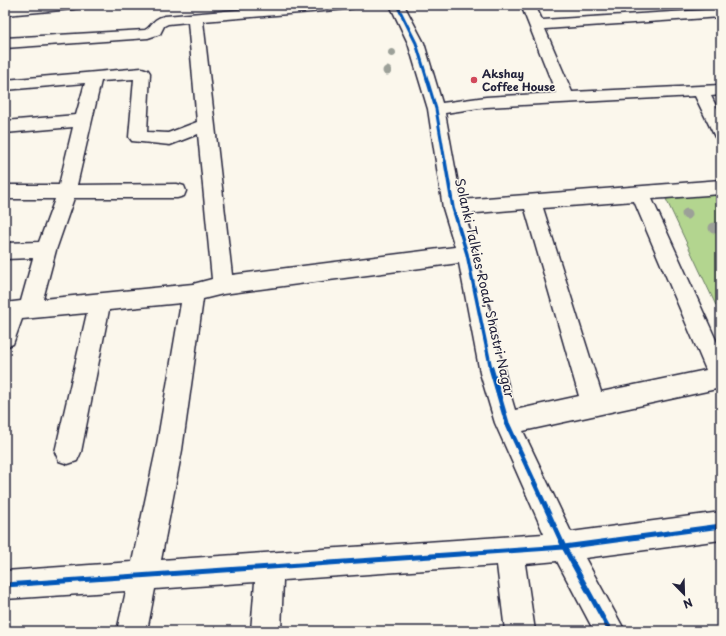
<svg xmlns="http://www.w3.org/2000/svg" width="726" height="636" font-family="'Playpen Sans',sans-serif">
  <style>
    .green { fill: #b3d58f; stroke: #6a7c65 }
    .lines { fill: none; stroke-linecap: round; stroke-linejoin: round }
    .minor-casing { stroke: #22223b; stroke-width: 3 }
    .minor { fill: #fbf7ec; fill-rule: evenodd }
    .cycleway-far2-casing { stroke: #fbf7ec; stroke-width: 5 }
    .cycleway-far1-casing { stroke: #fbf7ec; stroke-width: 6 }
    .cycleway-casing { stroke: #fbf7ec; stroke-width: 8 }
    .cycleway-far2 { stroke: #0057b8; stroke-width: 3 }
    .cycleway-far1 { stroke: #0057b8; stroke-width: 3.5 }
    .cycleway { stroke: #0057b8; stroke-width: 5 }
    .tree { fill: #9ca098 }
    .poi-dot { fill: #d1495b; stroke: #fbf7ec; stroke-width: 1.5 }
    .labels { text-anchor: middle; stroke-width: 3; stroke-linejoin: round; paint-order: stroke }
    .far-poi-label { font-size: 11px; font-weight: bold; fill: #22223b; stroke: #fbf7ec; text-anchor: start }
    .street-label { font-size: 13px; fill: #22223b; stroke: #fbf7ec }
  </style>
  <rect width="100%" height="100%" fill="#fbf7ec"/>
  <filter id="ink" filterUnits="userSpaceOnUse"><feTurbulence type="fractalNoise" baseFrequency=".025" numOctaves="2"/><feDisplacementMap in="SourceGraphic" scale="8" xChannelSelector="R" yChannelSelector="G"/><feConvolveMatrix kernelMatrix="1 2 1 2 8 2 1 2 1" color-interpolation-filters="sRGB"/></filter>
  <g filter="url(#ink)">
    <path class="green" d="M721 193V316L666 199Z"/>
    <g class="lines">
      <g class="minor-casing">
        <g id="minor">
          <path d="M25 5H80L78 8 73 9 5 15V7Z"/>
          <path d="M296 5H355L353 8 348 9 203 21 232 275 455 247 443 208 428 109 408 43 390 5H404L424 43 442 103 486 97 556 93 521 5H535L542 20 721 9V17L545 29 572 92 721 85V95L711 96 721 116V139L715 137 695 96 486 107 445 113 461 200 721 180V194L652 199 721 351V388L523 431 571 532 721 512V540L585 558 625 631H594L557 561 525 564 535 631H505L497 565 283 580 281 631H251L255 582 155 589 147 631H117L126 591 5 599V571L132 562 156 450 181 303 109 310 81 452 77 461 68 464 59 461 55 452 87 313 22 319 13 344 5 347V303L21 301 33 258 5 259V243L39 242 55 199H5V185H59L73 127 5 133V121L76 115 85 83 5 90V80L142 68 148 70 150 73 147 132 168 133 197 122 188 22 168 24 164 26 160 34 148 38 5 48V38L145 30C153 26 151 19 165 16ZM134 79 129 137 132 141 170 145 198 134 212 279 193 284 43 299 56 250 74 198H177L184 196 186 191 184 186 177 184 77 185 101 81ZM634 201 706 370 601 392 543 208ZM525 209 579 396 515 410C495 345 485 278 465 214ZM459 263 480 373 495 423 544 534 161 560 182 450 203 299 223 294Z"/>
        </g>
      </g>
      <use href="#minor" class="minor"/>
      <g class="cycleway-far2-casing">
        <path id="cycleway-far2" d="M397 5 416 43 436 109 445 162"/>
      </g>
      <g class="cycleway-far1-casing">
        <path id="cycleway-far1" d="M445 161 453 208 467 254 491 369"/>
      </g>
      <g class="cycleway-casing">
        <g id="cycleway">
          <path d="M491 368 507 423 564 547 610 631"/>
          <path d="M5 585 564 547 721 526"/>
        </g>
      </g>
      <use href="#cycleway-far2" class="cycleway-far2"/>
      <use href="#cycleway-far1" class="cycleway-far1"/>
      <use href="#cycleway" class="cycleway"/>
    </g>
    <g class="tree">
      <circle cx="392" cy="53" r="4"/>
      <circle cx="387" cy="71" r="4.5"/>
      <circle cx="687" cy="214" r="5.5"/>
      <circle cx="714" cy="228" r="5.5"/>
    </g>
  </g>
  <circle class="poi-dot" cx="474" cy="80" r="4"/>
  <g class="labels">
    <g class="far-poi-label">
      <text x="482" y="78">Akshay<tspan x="482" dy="13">Coffee House</tspan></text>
    </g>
    <g class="street-label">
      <text transform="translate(485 288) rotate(77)" y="5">Solanki Talkies Road, Shastri Nagar</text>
    </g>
  </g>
  <rect width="726" height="636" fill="none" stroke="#fbf7ec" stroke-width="20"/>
  <rect x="10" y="10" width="706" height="616" fill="none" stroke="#22223b" stroke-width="1.5" filter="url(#ink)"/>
  <g transform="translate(684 594) rotate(157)" stroke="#fbf7ec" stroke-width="3" paint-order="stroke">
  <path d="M0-3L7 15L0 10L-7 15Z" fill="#22223b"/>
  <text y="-6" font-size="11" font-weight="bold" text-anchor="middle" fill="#22223b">N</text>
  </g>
</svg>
